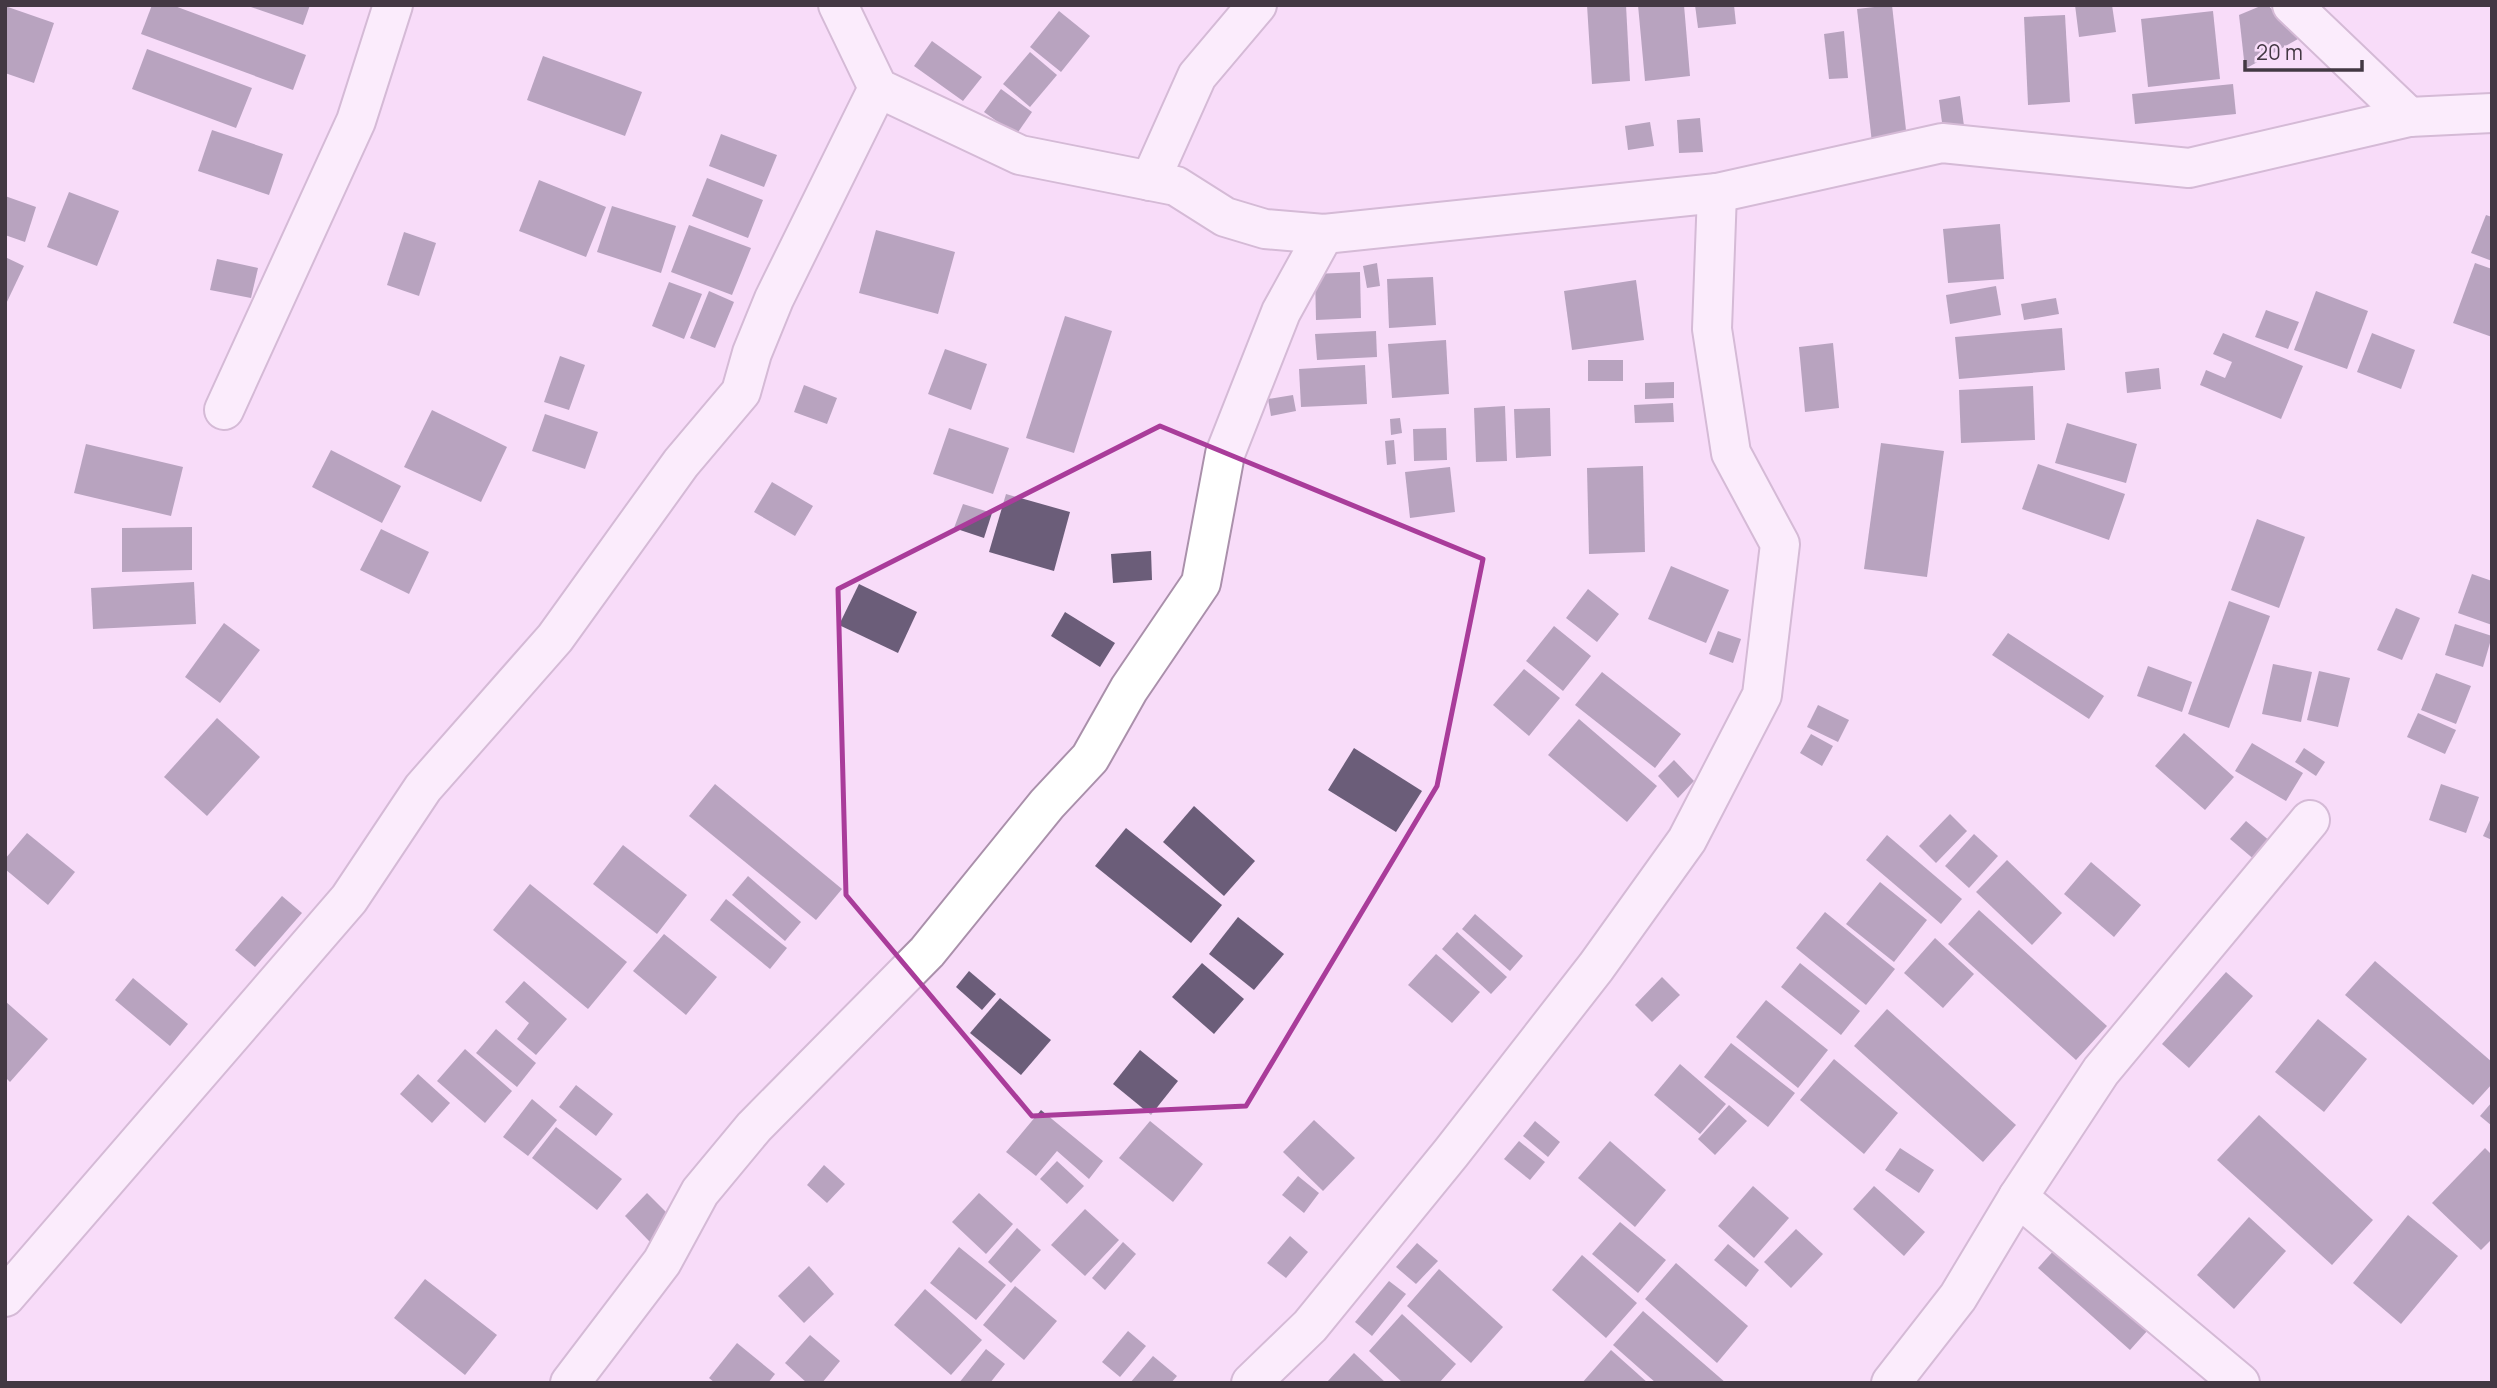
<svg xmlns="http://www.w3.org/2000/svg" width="2497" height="1388" font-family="Manrope,sans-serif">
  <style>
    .building { fill: #6b5d79 }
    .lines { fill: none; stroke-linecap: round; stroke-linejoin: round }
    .minor-casing { stroke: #aa90ab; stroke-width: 42 }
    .minor { stroke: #fff; stroke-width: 38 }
    .marked { fill: none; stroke: #a93c9a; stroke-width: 5; stroke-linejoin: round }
  </style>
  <rect width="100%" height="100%" fill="#f8dcf9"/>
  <g class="building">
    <path d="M152 5H172L306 55 293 90 141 34Z"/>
    <path d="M245 5H310L303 25Z"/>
    <path d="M1587 5H1626L1630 81 1592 84Z"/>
    <path d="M1638 5H1684L1690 76 1645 81Z"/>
    <path d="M1695 5H1734L1736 24 1698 28Z"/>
    <path d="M1892 5 1907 139 1872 143 1857 9Z"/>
    <path d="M2075 5H2112L2116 32 2079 37Z"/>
    <path d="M2263 5H2268L2298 39 2245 69 2239 15Z"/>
    <path d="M5 6 54 23 34 83 5 73Z"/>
    <path d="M1059 11 1090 36 1061 72 1030 47Z"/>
    <path d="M2213 11 2220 79 2148 87 2141 19Z"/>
    <path d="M2065 15 2070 102 2028 105 2024 17Z"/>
    <path d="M1844 31 1848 78 1829 79 1824 34Z"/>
    <path d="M932 41 982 77 963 101 914 66Z"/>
    <path d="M147 49 252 88 236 128 132 89Z"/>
    <path d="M1030 52 1057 75 1030 107 1003 84Z"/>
    <path d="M543 56 642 92 625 136 527 100Z"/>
    <path d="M2233 84 2236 114 2135 124 2132 94Z"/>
    <path d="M1001 89 1032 112 1016 135 984 112Z"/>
    <path d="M1960 96 1964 126 1943 130 1939 100Z"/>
    <path d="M1700 118 1703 152 1679 153 1677 120Z"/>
    <path d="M1650 122 1654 146 1628 150 1625 126Z"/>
    <path d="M212 130 283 154 269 195 198 171Z"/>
    <path d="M721 134 777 155 764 187 709 166Z"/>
    <path d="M707 178 763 200 748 238 692 216Z"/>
    <path d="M539 180 606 207 586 257 519 231Z"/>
    <path d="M69 192 119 211 97 266 47 247Z"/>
    <path d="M5 196 36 207 25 242 5 235Z"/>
    <path d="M612 206 676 226 661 273 597 252Z"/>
    <path d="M2486 215 2492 217V261L2471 253Z"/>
    <path d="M2000 224 2004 279 1948 283 1943 229Z"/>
    <path d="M689 225 751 248 732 295 671 272Z"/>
    <path d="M876 230 955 252 938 314 859 293Z"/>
    <path d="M404 232 436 243 419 296 387 285Z"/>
    <path d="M5 257 24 266 5 306Z"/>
    <path d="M217 259 258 268 251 298 210 290Z"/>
    <path d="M1377 263 1380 286 1367 288 1363 266Z"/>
    <path d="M2475 263 2492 269V337L2453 323Z"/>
    <path d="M1360 272 1361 318 1316 320 1315 274Z"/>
    <path d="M1433 277 1436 325 1389 328 1387 279Z"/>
    <path d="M1636 280 1644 340 1572 350 1564 291Z"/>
    <path d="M669 282 702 294 684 339 652 326Z"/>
    <path d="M1996 286 2001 315 1950 324 1946 295Z"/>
    <path d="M709 291 734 302 715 348 690 338Z"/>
    <path d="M2316 291 2368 311 2347 369 2294 350Z"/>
    <path d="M2056 298 2059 314 2024 320 2021 304Z"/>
    <path d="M2266 310 2299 322 2288 349 2255 337Z"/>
    <path d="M1065 316 1112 331 1074 453 1026 438Z"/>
    <path d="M2062 328 2065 370 1959 379 1955 337Z"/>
    <path d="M1376 331 1377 357 1317 360 1315 334Z"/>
    <path d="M2223 333 2303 366 2281 419 2200 385 2206 370 2225 378 2232 362 2213 354Z"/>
    <path d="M2372 333 2415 350 2401 389 2357 372Z"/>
    <path d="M1446 340 1449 394 1392 398 1388 344Z"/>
    <path d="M1833 343 1839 408 1805 412 1799 347Z"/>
    <path d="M945 349 987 364 971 410 928 394Z"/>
    <path d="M560 356 585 365 569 410 544 402Z"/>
    <rect x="1588" y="360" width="35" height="21"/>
    <path d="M1365 365 1367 404 1301 407 1299 369Z"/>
    <path d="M2159 368 2161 389 2127 393 2125 372Z"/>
    <path d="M1674 382V398L1645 399V383Z"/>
    <path d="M804 385 837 398 827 424 794 412Z"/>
    <path d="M2033 386 2035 440 1961 443 1959 390Z"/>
    <path d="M1293 395 1296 411 1271 416 1268 399Z"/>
    <path d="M1673 403 1674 422 1635 423 1634 405Z"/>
    <path d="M1505 406 1507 461 1476 462 1474 408Z"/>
    <path d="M1550 408 1551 456 1516 458 1514 409Z"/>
    <path d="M432 410 507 447 481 502 404 467Z"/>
    <path d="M545 414 598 432 585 469 532 451Z"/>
    <path d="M1400 418 1402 433 1391 435 1390 419Z"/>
    <path d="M2067 423 2137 444 2126 483 2055 463Z"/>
    <path d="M949 428 1009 448 993 494 933 474Z"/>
    <path d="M1446 428 1447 460 1414 461 1413 429Z"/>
    <path d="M1394 440 1396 464 1387 465 1385 441Z"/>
    <path d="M1881 443 1944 451 1927 577 1864 569Z"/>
    <path d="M86 444 183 467 171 516 74 493Z"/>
    <path d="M331 450 401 486 382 523 312 487Z"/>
    <path d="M2038 464 2125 494 2109 540 2022 509Z"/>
    <path d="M1643 466 1645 552 1589 554 1587 468Z"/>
    <path d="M1450 467 1455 512 1410 518 1405 472Z"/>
    <path d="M772 482 813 506 795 536 754 512Z"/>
    <path d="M1006 494 1070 512 1054 571 989 552Z"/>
    <path d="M963 504 992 513 984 538 954 528Z"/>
    <path d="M2257 519 2305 537 2279 608 2231 590Z"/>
    <path d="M192 527V570L122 572V528Z"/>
    <path d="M381 529 429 552 409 594 360 570Z"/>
    <path d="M1151 551 1152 580 1113 583 1111 554Z"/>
    <path d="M1671 566 1729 590 1706 643 1648 619Z"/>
    <path d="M2472 574 2492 581V625L2458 613Z"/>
    <path d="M194 582 196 624 93 629 91 588Z"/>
    <path d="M859 584 917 612 898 653 839 625Z"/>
    <path d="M1588 589 1619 614 1597 642 1566 618Z"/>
    <path d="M2229 601 2270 616 2229 728 2188 714Z"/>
    <path d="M2396 608 2420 618 2402 660 2377 650Z"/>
    <path d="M1065 612 1115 643 1100 667 1051 636Z"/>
    <path d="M224 623 260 650 220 703 185 677Z"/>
    <path d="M2455 624 2492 636 2483 667 2445 655Z"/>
    <path d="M1554 626 1591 656 1563 691 1526 661Z"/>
    <path d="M1718 631 1741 639 1733 663 1709 654Z"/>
    <path d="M2008 633 2104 696 2089 719 1992 655Z"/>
    <path d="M2273 664 2312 672 2301 722 2262 714Z"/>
    <path d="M2148 666 2192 682 2182 712 2137 696Z"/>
    <path d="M1524 669 1560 698 1529 736 1493 705Z"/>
    <path d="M2319 671 2350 678 2338 727 2307 720Z"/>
    <path d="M1602 672 1681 734 1655 768 1575 705Z"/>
    <path d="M2436 673 2471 686 2456 724 2421 710Z"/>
    <path d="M1818 705 1849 720 1838 742 1807 727Z"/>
    <path d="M2418 713 2456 730 2445 754 2407 737Z"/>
    <path d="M217 718 260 757 207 816 164 777Z"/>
    <path d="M1579 719 1657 786 1627 822 1548 755Z"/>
    <path d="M2184 733 2234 777 2205 810 2155 766Z"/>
    <path d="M1811 734 1833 746 1822 766 1800 753Z"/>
    <path d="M2252 743 2303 773 2286 801 2235 771Z"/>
    <path d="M1354 748 1422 791 1396 832 1328 790Z"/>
    <path d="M2304 748 2325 762 2316 776 2295 762Z"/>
    <path d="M1674 760 1694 781 1678 798 1658 776Z"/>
    <path d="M715 784 842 889 816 920 689 816Z"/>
    <path d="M2441 784 2479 797 2466 833 2429 820Z"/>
    <path d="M1194 806 1255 861 1224 896 1163 842Z"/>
    <path d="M1950 814 1967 831 1936 863 1919 846Z"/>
    <path d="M2492 816V840L2483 836Z"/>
    <path d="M2246 821 2277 847 2262 866 2230 839Z"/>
    <path d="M1126 828 1222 905 1191 943 1095 866Z"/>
    <path d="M27 833 75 872 48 905 5 869V859Z"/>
    <path d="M1974 834 1998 856 1969 888 1945 866Z"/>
    <path d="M1887 835 1962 899 1941 924 1866 860Z"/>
    <path d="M623 845 687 895 657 934 593 884Z"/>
    <path d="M2007 860 2062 913 2032 945 1976 892Z"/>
    <path d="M2091 862 2141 905 2114 937 2064 894Z"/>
    <path d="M748 876 801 922 785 941 732 895Z"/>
    <path d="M1880 882 1927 920 1894 962 1846 924Z"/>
    <path d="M530 884 627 962 588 1009 493 930Z"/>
    <path d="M282 896 302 913 255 967 235 950Z"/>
    <path d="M726 899 787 948 770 969 710 920Z"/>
    <path d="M1979 910 2107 1026 2076 1060 1948 944Z"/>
    <path d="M1825 912 1895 969 1866 1005 1796 948Z"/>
    <path d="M1475 914 1523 956 1510 971 1462 929Z"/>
    <path d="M1238 917 1284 954 1254 990 1209 954Z"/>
    <path d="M1457 932 1507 977 1491 994 1442 949Z"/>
    <path d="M664 934 717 977 686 1015 633 971Z"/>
    <path d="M1935 938 1974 974 1943 1008 1904 973Z"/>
    <path d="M1436 954 1480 992 1452 1023 1408 985Z"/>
    <path d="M2375 961 2492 1062V1084L2473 1105 2345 995Z"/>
    <path d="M1202 963 1244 999 1214 1034 1172 997Z"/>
    <path d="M1800 963 1860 1011 1841 1035 1781 987Z"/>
    <path d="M969 971 996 994 982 1010 956 987Z"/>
    <path d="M2226 972 2253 996 2189 1068 2162 1044Z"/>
    <path d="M1662 977 1680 995 1652 1022 1635 1005Z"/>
    <path d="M133 978 188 1024 170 1046 115 1000Z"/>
    <path d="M524 981 567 1019 536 1055 517 1039 529 1023 505 1002Z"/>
    <path d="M1000 998 1051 1040 1021 1075 970 1033Z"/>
    <path d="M1766 1000 1828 1050 1798 1088 1736 1037Z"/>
    <path d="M5 1001 48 1039 10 1082 5 1077Z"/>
    <path d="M1887 1009 2016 1125 1983 1162 1854 1046Z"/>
    <path d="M2318 1019 2367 1059 2324 1112 2275 1072Z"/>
    <path d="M496 1029 536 1063 517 1087 476 1053Z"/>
    <path d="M1731 1043 1795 1093 1768 1127 1704 1077Z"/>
    <path d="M465 1049 512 1091 485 1123 437 1081Z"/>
    <path d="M1140 1050 1178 1081 1151 1115 1113 1084Z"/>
    <path d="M1834 1059 1898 1113 1864 1154 1800 1100Z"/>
    <path d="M1680 1064 1726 1104 1700 1134 1654 1095Z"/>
    <path d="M418 1074 450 1103 432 1123 400 1094Z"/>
    <path d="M576 1085 613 1114 596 1136 559 1107Z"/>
    <path d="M532 1099 557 1120 528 1156 503 1137Z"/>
    <path d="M2492 1102V1126L2480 1116Z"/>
    <path d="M1729 1105 1747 1121 1715 1155 1698 1139Z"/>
    <path d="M1041 1110 1103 1161 1089 1179 1057 1151 1036 1176 1006 1152Z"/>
    <path d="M2259 1115 2373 1220 2332 1265 2217 1160Z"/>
    <path d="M1314 1120 1355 1158 1323 1191 1283 1152Z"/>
    <path d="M1150 1121 1203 1164 1173 1202 1119 1158Z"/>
    <path d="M1535 1121 1560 1142 1548 1157 1523 1136Z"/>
    <path d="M556 1127 622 1179 597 1210 532 1158Z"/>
    <path d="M1519 1141 1545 1162 1530 1180 1504 1159Z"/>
    <path d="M1610 1141 1666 1190 1635 1227 1578 1178Z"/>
    <path d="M1900 1148 1934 1170 1919 1193 1885 1170Z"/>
    <path d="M2485 1148 2492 1155V1239L2481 1250 2432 1203Z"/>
    <path d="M1057 1161 1084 1186 1067 1204 1040 1179Z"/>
    <path d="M824 1165 845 1184 827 1203 807 1185Z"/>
    <path d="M1298 1176 1319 1193 1304 1213 1282 1195Z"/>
    <path d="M1753 1186 1789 1218 1754 1258 1718 1226Z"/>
    <path d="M1874 1186 1925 1232 1904 1256 1853 1209Z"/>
    <path d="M647 1193 673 1219 650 1242 625 1216Z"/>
    <path d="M979 1193 1013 1224 986 1254 952 1222Z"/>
    <path d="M1085 1209 1119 1240 1085 1276 1051 1245Z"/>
    <path d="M2408 1215 2458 1256 2401 1324 2353 1283Z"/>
    <path d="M2249 1217 2286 1251 2234 1309 2197 1275Z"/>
    <path d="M1620 1222 1666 1260 1638 1293 1592 1254Z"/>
    <path d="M1017 1228 1041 1250 1011 1283 988 1262Z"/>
    <path d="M1796 1229 1823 1254 1791 1288 1764 1262Z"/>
    <path d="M1290 1236 1308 1252 1286 1278 1267 1263Z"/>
    <path d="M1123 1242 1136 1254 1105 1290 1092 1278Z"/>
    <path d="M1417 1243 1438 1261 1416 1284 1396 1267Z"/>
    <path d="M1728 1244 1759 1270 1746 1287 1714 1260Z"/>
    <path d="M959 1247 1006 1285 976 1320 930 1283Z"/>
    <path d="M2056 1248 2148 1330 2130 1350 2038 1268Z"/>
    <path d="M1582 1255 1637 1303 1606 1338 1552 1290Z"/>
    <path d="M1676 1263 1748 1326 1717 1363 1645 1299Z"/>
    <path d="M809 1266 834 1294 804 1323 778 1296Z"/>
    <path d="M1439 1269 1503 1327 1471 1363 1407 1306Z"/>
    <path d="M425 1279 497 1335 465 1375 394 1318Z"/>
    <path d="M1389 1281 1406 1294 1372 1336 1355 1322Z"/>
    <path d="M1015 1286 1057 1321 1024 1360 983 1325Z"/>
    <path d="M925 1289 982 1340 951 1375 894 1325Z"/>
    <path d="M1643 1311 1726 1383H1656L1613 1345Z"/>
    <path d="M1402 1314 1456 1364 1439 1383H1403L1369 1351Z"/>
    <path d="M1128 1331 1146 1346 1120 1377 1102 1362Z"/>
    <path d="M810 1335 840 1361 822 1383H807L785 1363Z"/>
    <path d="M737 1343 775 1374 768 1383H715L709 1378Z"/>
    <path d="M986 1349 1005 1364 990 1383H959Z"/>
    <path d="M1611 1350 1648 1383H1582Z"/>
    <path d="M1354 1353 1386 1383 1327 1382Z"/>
    <path d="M1153 1356 1177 1376 1171 1383H1130Z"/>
  </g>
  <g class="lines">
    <g class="minor-casing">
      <g id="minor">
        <path d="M838 5 878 88 1020 155 1176 186 1225 217 1265 229 1324 234 1717 193 1942 143 2189 168 2409 117 2492 113"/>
        <path d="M2292 5 2409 117"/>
        <path d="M1150 181 1197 76 1257 5"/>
        <path d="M224 410 356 121 393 5"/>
        <path d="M2018 1197 2240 1383"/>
        <path d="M5 1297 349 899 423 788 555 638 681 463 741 392 752 353 774 299 878 88"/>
        <path d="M570 1383 662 1262 700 1192 754 1127 927 952 1047 804 1090 758 1129 689 1201 583 1225 454 1281 312 1324 234"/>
        <path d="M1251 1383 1310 1326 1451 1153 1596 967 1687 840 1762 695 1780 544 1731 453 1712 329 1717 193"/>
        <path d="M1891 1383 1958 1297 2018 1197 2101 1071 2310 820"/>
      </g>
    </g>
    <use href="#minor" class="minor"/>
  </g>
  <path d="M0 0H2497V1388H0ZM1160 426 1483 559 1437 786 1246 1106 1032 1116 846 895 838 589Z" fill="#f8dcf9" fill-opacity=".55" fill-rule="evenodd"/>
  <path class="marked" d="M1160 426 1483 559 1437 786 1246 1106 1032 1116 846 895 838 589Z"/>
  <rect width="2497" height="1388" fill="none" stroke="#433843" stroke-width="14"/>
  <path d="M2245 60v10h117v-10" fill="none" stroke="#433843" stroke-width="3.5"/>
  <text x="2256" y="60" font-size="21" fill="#433843" stroke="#f8dcf9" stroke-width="5" paint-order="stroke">20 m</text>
</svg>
